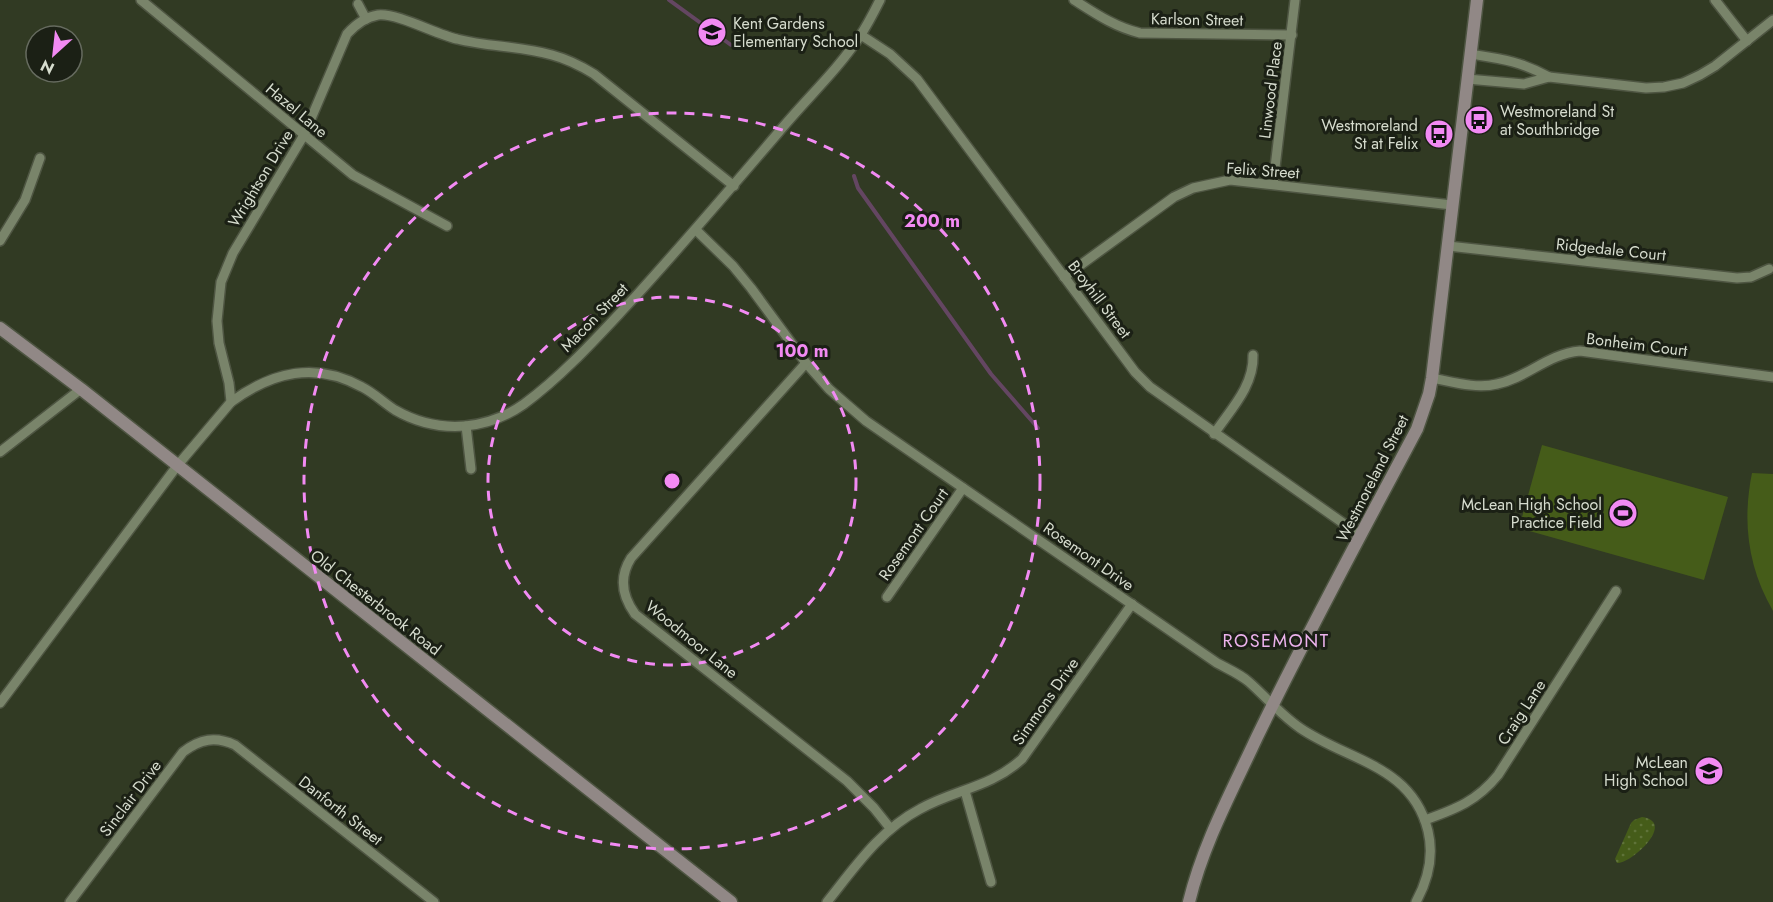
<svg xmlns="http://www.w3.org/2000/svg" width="1773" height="902" font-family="Jost,sans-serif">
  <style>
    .grass { fill: url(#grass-dots) }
    .garden { fill: #455c19 }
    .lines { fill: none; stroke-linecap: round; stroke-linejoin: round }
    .stream { stroke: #644662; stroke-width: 4 }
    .street-casing { stroke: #4e5542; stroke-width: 12 }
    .secondary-casing { stroke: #4e5542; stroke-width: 15 }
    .street { stroke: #79846a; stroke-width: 9 }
    .secondary { stroke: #918886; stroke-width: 12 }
    .ring { fill: none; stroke: #f28af3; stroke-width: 3; stroke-dasharray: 10 8 }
    .labels { text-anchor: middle; stroke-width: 6; stroke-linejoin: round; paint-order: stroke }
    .street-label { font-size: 16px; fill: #d6dcce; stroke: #1b2015 }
    .poi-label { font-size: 16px; fill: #d6dcce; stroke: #1b2015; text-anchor: end }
    .neighbourhood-label { font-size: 18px; letter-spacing: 1.5px; fill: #ecb2ec; stroke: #1b2015 }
    .centre { fill: #f28af3; stroke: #1b2015; stroke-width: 3 }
    .ring-label { font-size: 18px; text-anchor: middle; font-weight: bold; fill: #f28af3; stroke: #1b2015; stroke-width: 6; stroke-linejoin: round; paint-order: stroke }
  </style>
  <defs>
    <pattern id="grass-dots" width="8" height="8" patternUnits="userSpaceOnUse" patternTransform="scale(1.5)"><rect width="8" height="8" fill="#455c19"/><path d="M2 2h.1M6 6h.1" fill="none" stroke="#5f7339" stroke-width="1.8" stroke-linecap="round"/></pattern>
  </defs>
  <rect width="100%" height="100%" fill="#313a23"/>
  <path class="grass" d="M1642 817C1677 822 1631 864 1617 863L1615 859 1631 823 1634 820Z"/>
  <g class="garden">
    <path d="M1542 445 1728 497 1704 580 1519 528Z"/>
    <path d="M1752 473 1773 474V611C1748 568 1742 522 1752 473Z"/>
  </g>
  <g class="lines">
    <g class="stream">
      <path d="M669 0 731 45"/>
      <path d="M854 176 858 188 991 374 1038 428"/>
    </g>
    <g class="street-casing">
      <g id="street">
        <path d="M141 0 353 175 447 226"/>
        <path d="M1074 0C1096 14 1115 27 1140 33L1292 35"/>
        <path d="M1715 0 1747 41"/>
        <path d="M358 4 366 19"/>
        <path d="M861 35 890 54 917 79 1135 372 1150 387 1360 535"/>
        <path d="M1470 54C1502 59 1520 61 1549 77"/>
        <path d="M1467 79 1524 84 1549 77 1646 88 1664 87 1683 83 1700 75 1715 66 1773 20"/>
        <path d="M1273 184 1295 0"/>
        <path d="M696 230 733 266 751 288 806 363 829 389 866 421 1217 663C1228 669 1240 674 1249 682 1266 697 1281 715 1300 728 1348 761 1412 765 1428 831 1434 856 1428 880 1416 902"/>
        <path d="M0 241 25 200 40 158"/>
        <path d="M1448 246 1737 278 1751 277 1769 269"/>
        <path d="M1064 277 1174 197 1193 188 1230 180 1452 205"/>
        <path d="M806 363 631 558C619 577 622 596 635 614L847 781 874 808 890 828"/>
        <path d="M1432 378C1453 382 1476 389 1497 384 1527 378 1547 354 1580 351L1773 377"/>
        <path d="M231 402C272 372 315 361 362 387 374 393 384 403 395 410 416 422 441 428 465 426 486 424 507 416 524 404 565 374 600 334 635 297 684 243 731 188 778 133 805 100 837 71 860 36 868 24 874 12 880 0"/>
        <path d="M466 426 471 469"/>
        <path d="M1214 434C1231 409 1254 386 1253 355"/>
        <path d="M0 452 81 389"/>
        <path d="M887 597 963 488"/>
        <path d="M0 703 177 466 231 402 229 383 219 343 217 321 221 282 233 253 304 135 347 34C356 24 365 17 378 15 398 13 435 34 457 39 488 47 521 46 552 55 567 59 581 66 594 74L734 186"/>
        <path d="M965 791 991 882"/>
        <path d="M1425 820C1456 809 1477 801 1498 775L1616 591"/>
        <path d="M70 902 183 752C200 739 215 736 235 745L434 902"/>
        <path d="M827 902C855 867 880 830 920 809 956 789 990 788 1022 759L1132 604"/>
      </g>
    </g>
    <g class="secondary-casing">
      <g id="secondary">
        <path d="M0 328 81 389 731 902"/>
        <path d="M1189 902C1203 844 1232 791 1257 737 1307 633 1363 531 1417 429L1429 394 1432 378 1477 0"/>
      </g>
    </g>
    <use href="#street" class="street"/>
    <use href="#secondary" class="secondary"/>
  </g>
  <g class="ring">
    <circle cx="672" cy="481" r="184"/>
    <circle cx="672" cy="481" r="368"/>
  </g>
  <defs>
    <g id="school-disc" transform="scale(1.5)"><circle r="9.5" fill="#f28af3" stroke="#1b2015"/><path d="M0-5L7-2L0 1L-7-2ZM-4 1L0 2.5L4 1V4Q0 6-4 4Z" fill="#111"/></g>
    <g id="bus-disc" transform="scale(1.5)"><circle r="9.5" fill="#f28af3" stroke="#1b2015"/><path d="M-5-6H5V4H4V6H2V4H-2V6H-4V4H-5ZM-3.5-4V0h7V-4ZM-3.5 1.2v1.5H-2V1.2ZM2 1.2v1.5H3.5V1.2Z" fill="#111"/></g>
    <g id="stadium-disc" transform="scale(1.5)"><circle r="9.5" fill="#f28af3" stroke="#1b2015"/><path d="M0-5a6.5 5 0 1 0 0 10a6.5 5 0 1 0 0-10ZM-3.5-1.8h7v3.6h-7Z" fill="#111"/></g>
  </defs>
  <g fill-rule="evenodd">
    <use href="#school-disc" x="712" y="32"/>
    <use href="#bus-disc" x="1479" y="120"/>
    <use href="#bus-disc" x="1439" y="134"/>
    <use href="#stadium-disc" x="1623" y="513"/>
    <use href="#school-disc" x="1709" y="771"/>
  </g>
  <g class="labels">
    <g class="street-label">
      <text transform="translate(1197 19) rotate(1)" y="6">Karlson Street</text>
      <text transform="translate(1270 90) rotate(-83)" y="6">Linwood Place</text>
      <text transform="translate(297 110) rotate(40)" y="6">Hazel Lane</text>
      <text transform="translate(1263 170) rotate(4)" y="6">Felix Street</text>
      <text transform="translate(260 178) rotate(-59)" y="6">Wrightson Drive</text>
      <text transform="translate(1611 249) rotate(6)" y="6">Ridgedale Court</text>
      <text transform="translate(1100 299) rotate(53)" y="6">Broyhill Street</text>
      <text transform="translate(594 317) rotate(-46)" y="6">Macon Street</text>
      <text transform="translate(1637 344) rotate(7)" y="6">Bonheim Court</text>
      <text transform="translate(1372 478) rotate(-63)" y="6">Westmoreland Street</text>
      <text transform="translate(913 534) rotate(-55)" y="6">Rosemont Court</text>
      <text transform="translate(1089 556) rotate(35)" y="6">Rosemont Drive</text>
      <text transform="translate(376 602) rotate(38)" y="6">Old Chesterbrook Road</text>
      <text transform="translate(692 639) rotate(39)" y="6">Woodmoor Lane</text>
      <text transform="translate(1045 701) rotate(-55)" y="6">Simmons Drive</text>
      <text transform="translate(1521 712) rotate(-57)" y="6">Craig Lane</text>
      <text transform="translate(130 798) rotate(-53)" y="6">Sinclair Drive</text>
      <text transform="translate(341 810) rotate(38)" y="6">Danforth Street</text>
    </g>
    <g class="poi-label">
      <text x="733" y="29" text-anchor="start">Kent Gardens<tspan x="733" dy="18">Elementary School</tspan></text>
      <text x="1500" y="117" text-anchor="start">Westmoreland St<tspan x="1500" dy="18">at Southbridge</tspan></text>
      <text x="1418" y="131">Westmoreland<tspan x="1418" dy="18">St at Felix</tspan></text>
      <text x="1602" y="510">McLean High School<tspan x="1602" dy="18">Practice Field</tspan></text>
      <text x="1688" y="768">McLean<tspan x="1688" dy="18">High School</tspan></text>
    </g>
    <g class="neighbourhood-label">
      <text x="1276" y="647">ROSEMONT</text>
    </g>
  </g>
  <circle cx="672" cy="481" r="9" class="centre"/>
  <g class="ring-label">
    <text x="932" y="227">200 m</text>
    <text x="802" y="357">100 m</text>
  </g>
  <g transform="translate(54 54) rotate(207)"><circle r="28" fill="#1b2015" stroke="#666b5f" stroke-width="1.5"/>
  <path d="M0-4.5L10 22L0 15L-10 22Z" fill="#f28af3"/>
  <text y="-9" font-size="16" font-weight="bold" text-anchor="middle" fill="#d6dcce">N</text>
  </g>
</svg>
